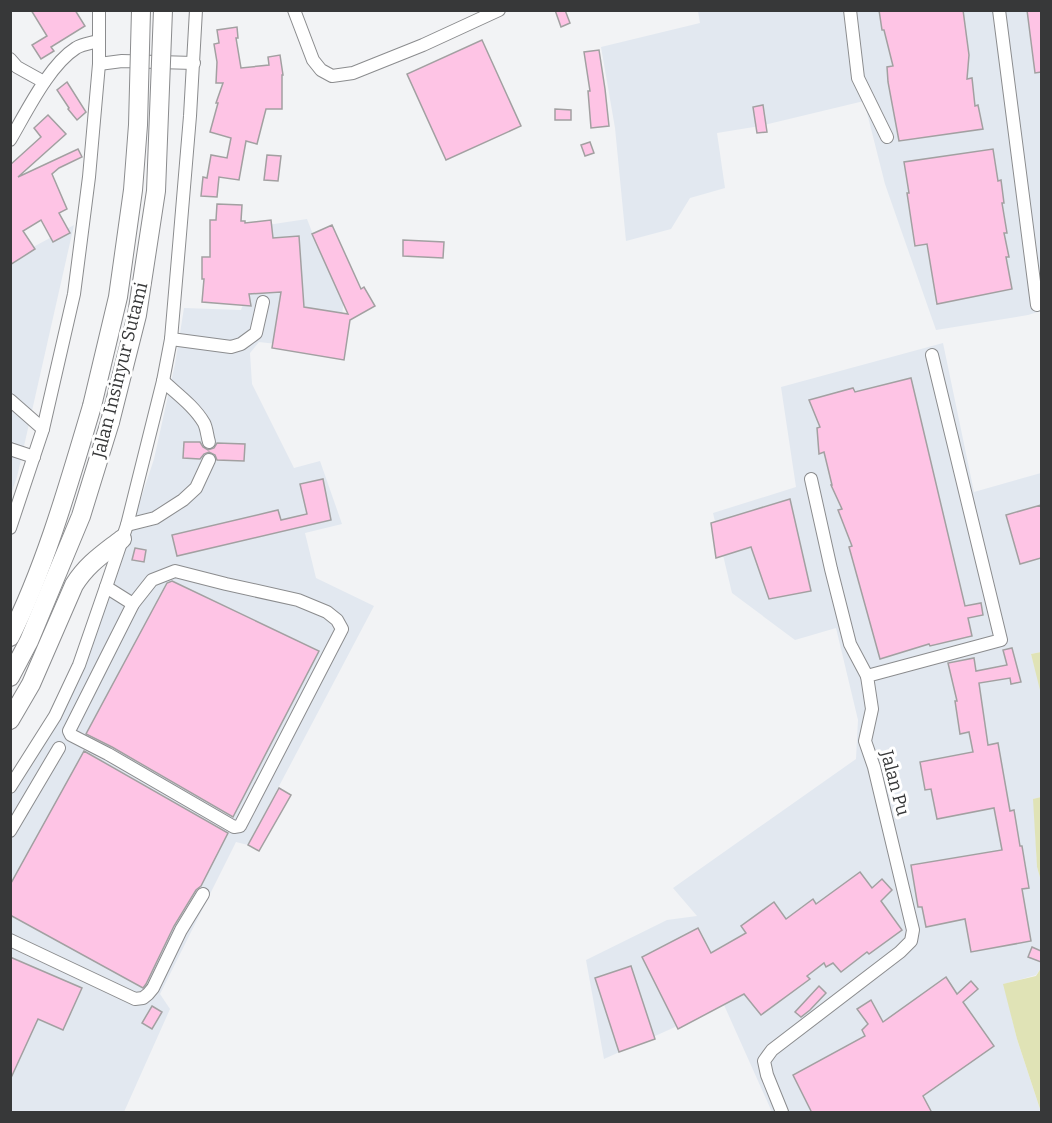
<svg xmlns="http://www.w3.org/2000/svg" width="1052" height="1123" font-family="Bitter,serif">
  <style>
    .built { fill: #e2e8f0 }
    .green { fill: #e0e3b6 }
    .building { fill: #fec4e5; stroke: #a2a0a1; stroke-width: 1.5 }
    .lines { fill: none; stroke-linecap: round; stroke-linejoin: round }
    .minor-casing { stroke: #8b8c8e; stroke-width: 14 }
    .highway-casing { stroke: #8b8c8e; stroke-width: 20 }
    .minor { stroke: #fff; stroke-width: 12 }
    .highway { stroke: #fff; stroke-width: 18 }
    .highway-bridge-casing { stroke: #8b8c8e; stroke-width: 20; stroke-linecap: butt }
    .highway-bridge { stroke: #fff; stroke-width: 18 }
    .labels { text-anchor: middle; stroke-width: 6; stroke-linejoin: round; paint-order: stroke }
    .street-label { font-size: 18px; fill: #373839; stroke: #fff }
  </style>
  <rect width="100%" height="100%" fill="#f2f3f5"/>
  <g class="built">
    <path d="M698 11H1041V311L1028 315 936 330 885 184 864 101 760 126 717 133 725 188 690 198 671 229 626 241 615 128 601 47 700 23Z"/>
    <path d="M307 219 319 250 344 298 338 351 259 342 250 353 252 384 294 468 320 461 342 524 305 533 316 578 374 606 248 845 236 842 160 994 170 1009 124 1112H11L10 795 48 735 85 667 154 459 175 364 184 308 241 310 249 286 247 228Z"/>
    <path d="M74 225 17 477 11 494V259Z"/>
    <path d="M943 343 974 492 1041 473V652L1031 654 1042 694 1041 797 1034 799 1037 867 1041 881V968L1036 975 1004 984 1017 1039 1041 1112H772L724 1005 604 1059 586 960 667 920 697 916 673 888 856 759 858 720 836 628 795 640 732 593 713 513 796 487 781 387Z"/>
  </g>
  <g class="green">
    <path d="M1041 652H1042L1041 694 1031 654Z"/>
    <path d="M1041 797H1042L1041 881 1037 867 1033 799Z"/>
    <path d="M1041 968 1042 1112H1041L1017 1039 1003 984 1036 976Z"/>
  </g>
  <g class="building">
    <path d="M31 10H75L85 26 51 47 54 51 41 59 32 45 47 36Z"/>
    <path d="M555 10H565L570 23 561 27Z"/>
    <path d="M879 10H963L969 55 967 79 972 78 975 106 978 105 983 129 899 141 888 82 887 67 893 66 884 30H882Z"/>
    <path d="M1027 10H1041V72L1035 73Z"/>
    <path d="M237 27 238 38H236L241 68 269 65 268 57 280 55 283 75H282V109H266L257 144 246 141 239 180 219 177 217 197 201 196 203 177 207 178 211 155 227 158 231 138 210 132 218 103H216L223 83H216L217 62 214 44 219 43 217 30Z"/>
    <path d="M482 40 521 126 446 160 407 74Z"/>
    <path d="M599 50 605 89 609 126 591 128 588 91H590L584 52Z"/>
    <path d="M67 82 86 112 77 120 68 109 69 108 57 90Z"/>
    <path d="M763 105 767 132 757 133 753 107Z"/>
    <path d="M555 109 571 110V120H555Z"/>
    <path d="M48 115 66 134 18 177 78 149 82 157 59 168 52 174 67 209 59 213 70 233 53 242 41 220 23 231 35 249 10 265V165L41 137 34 128Z"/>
    <path d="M590 142 594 153 585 156 581 145Z"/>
    <path d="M993 149 998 181 1001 180 1004 203H1002L1007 233H1004L1009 257H1006L1012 289 937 304 927 244 915 246 907 193H909L904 162Z"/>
    <path d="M267 155 281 156 278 181 264 180Z"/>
    <path d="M217 204 242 205 241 221H245V223L271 220 273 238 299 236 304 307 348 314 312 234 332 225 361 289 364 287 375 306 350 320 344 360 272 348 281 292 249 294 251 306 202 302 204 279H202V257H210V220H216Z"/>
    <path d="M403 240 444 242 443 258 403 256Z"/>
    <path d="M911 378 965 606 981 603 983 615 968 618 972 636 930 646 929 644 880 659 849 547 852 546 838 510 842 509 831 485H832L824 452 819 454 817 428 820 427 809 400 853 388 855 392Z"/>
    <path d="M184 442H200L203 447 208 450 214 448 217 443 245 444 244 461 217 460 215 455 209 452 204 454 200 459 183 458Z"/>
    <path d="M323 479 331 520 177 556 172 535 278 510 281 520 307 514 300 484Z"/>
    <path d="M790 499 811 591 769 599 751 547 716 558 711 523Z"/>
    <path d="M1041 505V558L1020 564 1006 515Z"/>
    <path d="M135 548 146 550 144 562 132 560Z"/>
    <path d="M172 581 319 651 233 817 112 747 86 734 167 583Z"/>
    <path d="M1012 648 1021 682 1011 684 1010 678 979 683 988 745 998 743 1010 811 1014 810 1020 846H1022L1029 888 1022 889 1031 941 971 952 965 919 926 927 922 907H918L911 865 1002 850 994 808 937 819 931 789 925 790 920 762 973 752 969 732 960 734 955 701H957L948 663 974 658 976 671 1007 665 1003 650Z"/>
    <path d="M84 751 228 833 201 886 196 890 174 926 146 984 143 988 10 915V885Z"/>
    <path d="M279 788 291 795 259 851 248 845Z"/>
    <path d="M860 872 872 888 882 879 892 890 881 901 902 930 869 954 867 952 841 972 833 963 826 967 824 963 807 976 810 979 761 1015 744 994 678 1029 642 957 698 928 711 953 746 933 741 926 774 902 786 919 813 899 816 904Z"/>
    <path d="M1032 947 1041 951V962L1028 957Z"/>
    <path d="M10 957 82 988 63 1030 38 1019 10 1080Z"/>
    <path d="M631 966 655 1039 619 1052 595 978Z"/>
    <path d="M946 977 957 994 971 981 978 989 963 1002 994 1046 923 1096 932 1113H812L793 1075 865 1036 862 1030 868 1024 857 1009 871 1000 883 1022Z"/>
    <path d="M819 986 826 993 810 1010 801 1017 795 1012Z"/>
    <path d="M152 1006 162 1012 152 1029 142 1023Z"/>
  </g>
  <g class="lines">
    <g class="minor-casing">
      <g id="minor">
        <path d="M294 10 313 60 321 70 332 76 353 73 423 45 499 10"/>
        <path d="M850 10 858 78 887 137"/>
        <path d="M999 10 1037 305"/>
        <path d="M10 59 17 67 44 82"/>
        <path d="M99 64 122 61 194 63"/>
        <path d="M10 140C26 113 49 65 76 48 82 44 91 43 98 41"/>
        <path d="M171 339 231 347 241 344 256 333 263 302"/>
        <path d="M163 381C177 394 194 406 204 423 207 429 207 436 209 442"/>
        <path d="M10 400 43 429"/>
        <path d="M10 449 34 457"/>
        <path d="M811 479 831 569 850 644 867 676"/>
        <path d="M127 525 155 518 183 500 196 488 209 460"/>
        <path d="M10 528 43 429 74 294 89 177 99 64V10"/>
        <path d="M175 571 226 584 298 600 327 612 337 620 342 629 240 826 234 827 108 754 71 735 69 731 133 604 152 580Z"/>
        <path d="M106 587 133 604"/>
        <path d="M10 787 55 716 79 665 106 587 127 525 163 381 171 339 179 246 190 116 196 10"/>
        <path d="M10 831 59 748"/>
        <path d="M10 940 135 999 143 998 148 994 153 988 181 930 203 894"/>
        <path d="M782 1112 767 1075 764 1061 772 1050 900 952 911 941 913 930 874 767 865 741 872 709 867 676 1001 640 932 355"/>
      </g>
    </g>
    <g class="highway-casing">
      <g id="highway">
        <path d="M10 637C46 565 69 483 92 406"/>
        <path d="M10 677 29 641 81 516 110 422"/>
        <path d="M10 720 31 684 74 585C87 564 103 554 122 539"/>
      </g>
    </g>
    <use href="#minor" class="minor"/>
    <use href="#highway" class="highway"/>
    <g class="highway-bridge-casing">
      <g id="highway-bridge">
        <path d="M92 406 118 297 133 190 138 125 141 10"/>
        <path d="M110 422 137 315 156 191 163 10"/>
      </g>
    </g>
    <use href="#highway-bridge" class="highway-bridge"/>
  </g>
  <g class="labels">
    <g class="street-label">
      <text transform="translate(120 370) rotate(-76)" y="6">Jalan Insinyur Sutami</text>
      <text transform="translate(895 783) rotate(75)" y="6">Jalan Pu</text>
    </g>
  </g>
  <rect width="1052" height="1123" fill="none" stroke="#373839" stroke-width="24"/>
</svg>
